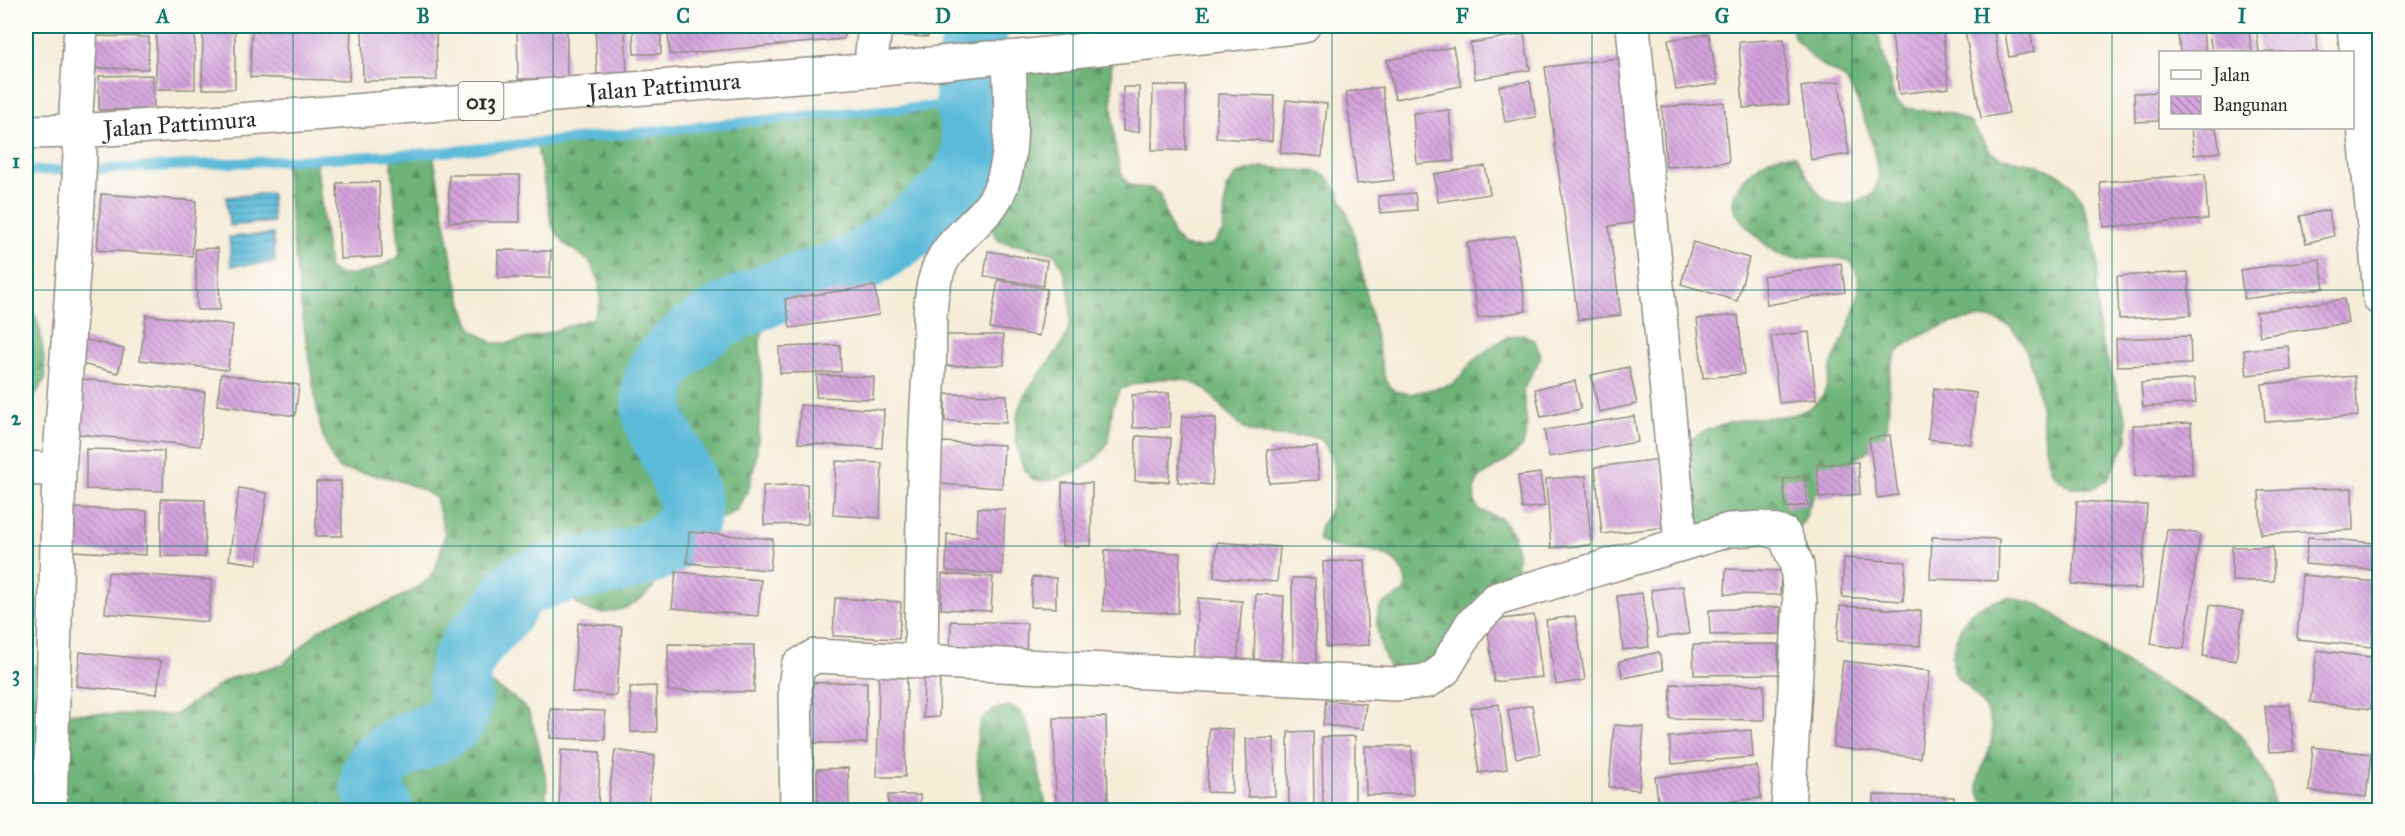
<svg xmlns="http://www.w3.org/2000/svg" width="2405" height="836" font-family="'IM FELL Great Primer',serif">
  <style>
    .forest { fill: url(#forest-firs); stroke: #4c7052; stroke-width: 1.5 }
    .cemetery { fill: url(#cemetery-stones); stroke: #5a7e5c; stroke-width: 1.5 }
    .water { fill: url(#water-rules); stroke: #437282; stroke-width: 1.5 }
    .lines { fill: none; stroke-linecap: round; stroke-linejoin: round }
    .stream { stroke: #5bbad9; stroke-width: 10 }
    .river { stroke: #5bbad9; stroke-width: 63 }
    .building { fill: url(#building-back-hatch) }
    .minor-casing { stroke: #908c82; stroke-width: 36 }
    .primary-casing { stroke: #908c82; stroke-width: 36 }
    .minor { stroke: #fff; stroke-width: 33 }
    .primary { stroke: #fff; stroke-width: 33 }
    .grid { fill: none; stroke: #0f766e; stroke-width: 1.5; stroke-opacity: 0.55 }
    .labels { text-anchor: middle; stroke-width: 6; stroke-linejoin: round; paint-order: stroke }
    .shield { fill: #fdfcf7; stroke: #6a6a68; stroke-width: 1.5 }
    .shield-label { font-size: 22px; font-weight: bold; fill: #2b2b2b }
    .street-label { font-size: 24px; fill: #2b2b2b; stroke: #fdfcf7 }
    .neatline { fill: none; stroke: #0f766e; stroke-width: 2 }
    .grid-label { font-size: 20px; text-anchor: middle; font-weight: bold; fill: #0f766e }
  </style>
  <defs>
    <pattern id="forest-firs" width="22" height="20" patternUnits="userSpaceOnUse" patternTransform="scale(1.5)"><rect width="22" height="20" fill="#6eb479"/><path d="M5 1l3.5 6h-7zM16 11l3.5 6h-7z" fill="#5b9363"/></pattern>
    <pattern id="cemetery-stones" width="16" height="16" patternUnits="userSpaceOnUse" patternTransform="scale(1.5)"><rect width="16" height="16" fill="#89d28e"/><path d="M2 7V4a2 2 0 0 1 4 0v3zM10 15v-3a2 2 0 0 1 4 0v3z" fill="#76b47b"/></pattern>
    <pattern id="water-rules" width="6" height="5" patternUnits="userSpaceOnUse" patternTransform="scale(1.5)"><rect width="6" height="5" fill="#5bbad9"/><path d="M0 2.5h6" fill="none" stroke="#4b97b0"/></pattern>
    <pattern id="building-back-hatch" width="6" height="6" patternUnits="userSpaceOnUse" patternTransform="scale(1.5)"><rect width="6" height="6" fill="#d3a3db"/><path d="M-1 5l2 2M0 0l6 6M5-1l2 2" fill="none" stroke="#ab85b2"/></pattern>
  </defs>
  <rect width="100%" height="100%" fill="#fdfcf7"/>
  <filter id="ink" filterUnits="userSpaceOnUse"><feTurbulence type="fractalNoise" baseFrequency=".0167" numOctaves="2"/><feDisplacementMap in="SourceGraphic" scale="12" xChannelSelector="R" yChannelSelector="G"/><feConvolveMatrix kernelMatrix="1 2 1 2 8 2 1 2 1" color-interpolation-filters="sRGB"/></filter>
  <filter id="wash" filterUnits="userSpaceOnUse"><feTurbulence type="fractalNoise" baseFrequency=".008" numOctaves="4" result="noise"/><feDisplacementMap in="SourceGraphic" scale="24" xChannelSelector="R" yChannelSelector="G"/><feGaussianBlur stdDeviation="1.35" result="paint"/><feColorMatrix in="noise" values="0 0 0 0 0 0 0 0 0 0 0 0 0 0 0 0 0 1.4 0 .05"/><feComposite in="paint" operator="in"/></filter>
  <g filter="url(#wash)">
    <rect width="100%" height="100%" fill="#f6edd9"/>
    <g class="forest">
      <path d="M1791 26H1876L1895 100 1906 108 1949 113 1971 123 1991 152 2002 158 2036 164 2060 175 2071 184 2082 201 2094 237 2098 263 2096 290 2100 337 2127 421V440L2107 481 2093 488H2071C2066 484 2056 479 2053 473 2046 462 2045 434 2042 420 2039 397 2033 360 2021 340 1996 299 1937 326 1907 344 1877 362 1896 409 1884 438 1881 444 1872 448 1866 452 1854 460 1821 484 1814 496 1805 509 1811 519 1794 530L1681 544 1672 456C1685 444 1696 433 1713 428 1724 424 1736 421 1748 419 1774 416 1807 420 1823 395 1828 386 1829 374 1832 364 1842 339 1871 292 1853 265 1844 251 1800 263 1783 256 1770 250 1734 219 1733 204 1732 185 1760 161 1777 156 1782 154 1790 155 1795 155 1818 194 1826 221 1874 194L1879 175 1870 135 1857 100 1845 78 1818 63 1795 39Z"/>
      <path d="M1111 47C1112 73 1110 164 1126 181 1132 189 1143 187 1152 188L1160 195 1173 235 1183 246 1201 248 1213 244 1223 232 1226 188 1237 174 1262 167 1319 172 1329 179 1339 193 1352 226 1385 380 1394 391 1411 394 1454 384 1472 362 1492 346 1508 337 1523 334 1535 341 1541 357 1523 391 1527 427 1523 446 1510 458 1479 478 1474 489 1475 503 1479 510 1502 519 1513 534 1517 553V567L1509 595 1458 648 1396 684C1388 662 1373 638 1378 613 1380 600 1394 600 1402 593 1412 584 1400 563 1390 558 1368 545 1344 555 1319 541 1316 527 1327 519 1331 507 1338 487 1336 449 1317 437 1299 436 1264 438 1248 430 1233 422 1223 408 1211 395 1188 371 1149 377 1121 389 1118 395 1114 400 1113 406 1110 418 1112 433 1107 444 1096 467 1053 488 1030 478 1015 457 1012 427 1021 403 1030 381 1051 363 1063 342 1077 318 1070 277 1055 254L999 241 990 225 1009 58Z"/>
      <path d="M969 104C971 122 976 141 971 159 961 198 886 248 850 267 828 279 802 285 777 292L760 340 762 395 756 459 749 488 737 510 724 518 688 516C672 553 660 601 615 611 598 615 586 612 573 600 565 593 562 581 556 572L519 587 467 650 479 676 514 698 528 711 536 735 547 783 545 810H215L210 804 50 809 52 730H26V665H54L53 713 174 715 228 679 283 664 320 629 342 618 381 606 412 591 429 579 437 564 445 534 436 498C409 479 372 474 339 469 318 440 317 405 311 370 299 301 292 231 285 161L316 159 329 269C349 284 381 267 400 256L391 156 433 153 452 261 462 304 472 329 493 343H509L541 335 593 318 600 303 599 280 590 262 565 244 552 226 536 142 828 114Z"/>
      <path d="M26 311 35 315 40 329 46 377 33 399 26 401Z"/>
      <path d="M2008 597 2040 605 2140 672 2226 720 2245 741 2260 765 2271 786 2274 810H1990C1961 780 1994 763 1992 729 1991 713 1978 698 1967 686 1964 683 1959 680 1957 677 1946 661 1959 620 1974 610 1983 603 1998 601 2008 597Z"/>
      <path d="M1011 706 1022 712 1030 731 1047 810H982C981 787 971 739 982 720 988 710 1001 707 1011 706Z"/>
    </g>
    <path class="cemetery" d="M26 730H52L50 810H26Z"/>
    <g class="water">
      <path d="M271 193 273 222 229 226 226 197Z"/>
      <path d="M273 234 275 262 231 266 229 237Z"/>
    </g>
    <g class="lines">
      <path class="stream" d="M26 171 110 169 433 153 828 114 969 104"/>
      <path class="river" d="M382 810C379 804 374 796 373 789 363 746 437 742 455 718 465 705 458 687 460 673 465 646 485 631 502 611 508 604 512 593 519 588 524 583 534 581 541 579 585 561 640 570 678 535 710 506 668 454 656 423 652 413 652 395 655 383 656 378 657 372 661 367 689 331 734 307 777 292 801 284 825 279 848 268 874 256 898 237 921 219 941 202 960 188 970 163 979 138 967 113 966 88 964 67 972 46 978 26"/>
    </g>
    <g id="blocks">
      <g class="building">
        <rect x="156" y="26" width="39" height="63"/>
        <path d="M203 26H235V89H202Z"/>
        <path d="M252 26H351L349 81 250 77Z"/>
        <path d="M362 26H436L437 80 363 81Z"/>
        <path d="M517 26H567V79H518Z"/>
        <path d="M595 26H625L627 73 597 74Z"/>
        <path d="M633 26H661V54H634Z"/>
        <path d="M667 26H845L844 39 670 55Z"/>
        <path d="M887 26H928V37L886 35Z"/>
        <path d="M1891 26H1942L1949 88 1899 94Z"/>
        <path d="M1964 26H1993L2009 113 1981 118Z"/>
        <path d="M2004 26H2029L2034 52 2009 57Z"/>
        <path d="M2041 26H2078V27L2042 31Z"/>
        <path d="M2177 26H2202L2206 52H2180Z"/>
        <path d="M2208 26H2248L2252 52H2212Z"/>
        <path d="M2256 26H2315L2318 52H2259Z"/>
        <path d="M2363 26H2380V86L2368 87Z"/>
        <path d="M1524 34 1530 70 1475 79 1470 43Z"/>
        <path d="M1709 34 1718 84 1676 90 1668 40Z"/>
        <path d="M89 36 149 37 148 69 89 68Z"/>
        <path d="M1784 39 1789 104 1743 108 1739 42Z"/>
        <path d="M1453 47 1461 86 1395 99 1387 60Z"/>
        <path d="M1629 57 1650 220 1609 226 1621 315 1578 320 1545 67Z"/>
        <path d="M153 75 154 109 99 110V76Z"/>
        <path d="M1530 81 1536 117 1505 122 1499 86Z"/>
        <path d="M1839 81 1849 154 1811 160 1801 87Z"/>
        <path d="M1153 85 1186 86V150H1152Z"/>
        <path d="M1123 87H1139V132L1123 131Z"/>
        <path d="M1382 87 1394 180 1357 184 1346 92Z"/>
        <path d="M2157 92 2158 121 2135 122 2134 93Z"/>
        <path d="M1218 94 1274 96 1272 141 1216 138Z"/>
        <path d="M1286 100 1327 104 1322 157 1280 153Z"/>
        <path d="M1724 102 1729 162 1666 167 1662 107Z"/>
        <path d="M1449 110 1454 161 1417 164 1413 113Z"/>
        <path d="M2191 128H2216L2220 152 2194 155Z"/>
        <path d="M1485 166 1490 194 1438 202 1434 174Z"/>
        <path d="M2205 174 2208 219 2104 227 2100 182Z"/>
        <rect x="449" y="175" width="71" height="47"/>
        <path d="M379 182 382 257 340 259 337 183Z"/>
        <path d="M1415 193 1417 210 1380 213 1378 196Z"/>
        <path d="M101 194 196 201 192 256 97 250Z"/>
        <path d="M26 197H32L33 239H26Z"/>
        <path d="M2328 210 2334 236 2306 243 2300 216Z"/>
        <path d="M1515 236 1526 311 1478 318 1467 243Z"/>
        <path d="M1693 242 1749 258 1737 301 1681 284Z"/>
        <path d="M218 248 220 310H197L195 249Z"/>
        <path d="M498 250 551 251 550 278H498Z"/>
        <path d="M988 251 1047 261 1043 286 984 276Z"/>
        <path d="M26 254H31L30 291H26Z"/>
        <path d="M2320 259 2324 288 2244 299 2240 270Z"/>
        <path d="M1841 263 1845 292 1767 305 1763 276Z"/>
        <path d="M2188 272 2191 315 2119 319 2117 276Z"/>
        <path d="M998 280 1047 289 1039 336 990 328Z"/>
        <path d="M875 286 879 315 790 328 785 299Z"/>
        <path d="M2344 299 2348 323 2260 336 2256 312Z"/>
        <path d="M146 315 233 325 228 370 140 360Z"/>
        <path d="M1738 315 1744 374 1703 378 1697 319Z"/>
        <path d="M1809 332 1816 399 1779 403 1771 336Z"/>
        <path d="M945 335H1003L1004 365 945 366Z"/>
        <path d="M2190 336 2191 364 2117 366 2116 339Z"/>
        <path d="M79 338 124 349 118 373 73 362Z"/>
        <path d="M840 345 841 372 780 373 779 347Z"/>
        <path d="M2288 346 2291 370 2247 375 2244 350Z"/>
        <path d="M1629 367 1637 404 1599 412 1591 375Z"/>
        <path d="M221 374 299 385 295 416 217 405Z"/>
        <path d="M817 375 874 377 873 399 816 397Z"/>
        <path d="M2355 376 2358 416 2265 422 2262 384Z"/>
        <path d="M82 379 205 392 200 446 77 434Z"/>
        <path d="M2194 379 2196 403 2143 407 2141 383Z"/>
        <path d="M1575 381 1581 409 1541 417 1535 389Z"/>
        <path d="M1934 388 1976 393 1971 444 1928 439Z"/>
        <path d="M1169 393 1170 427 1133 428 1132 395Z"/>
        <path d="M945 394 1007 395 1006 423 945 421Z"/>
        <path d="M800 405 884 410 882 448 798 443Z"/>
        <path d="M1182 416 1216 418 1212 485 1178 482Z"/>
        <path d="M1634 416 1638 442 1549 457 1544 430Z"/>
        <path d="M2191 423 2192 474 2135 476 2133 425Z"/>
        <path d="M1890 435 1898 495 1877 498 1869 438Z"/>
        <path d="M1136 436 1171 438 1169 482 1135 481Z"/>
        <path d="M942 442 1004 445 1002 488 940 484Z"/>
        <path d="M1317 447 1319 480 1269 483 1267 450Z"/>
        <path d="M86 449 164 451 163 491 86 489Z"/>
        <path d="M1661 459 1669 527 1602 534 1595 467Z"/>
        <path d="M836 461 882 463 880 518 833 515Z"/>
        <path d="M1858 462 1860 494 1819 498 1817 465Z"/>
        <path d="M1540 473 1545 506 1522 509 1518 476Z"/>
        <path d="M1586 476 1591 545 1551 548 1546 479Z"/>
        <path d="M1804 476 1808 505 1786 508 1783 479Z"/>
        <path d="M341 481 342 536H316V482Z"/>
        <path d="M1062 483H1092L1091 546H1062Z"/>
        <path d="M807 484 808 524 764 525 763 486Z"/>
        <path d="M239 488 267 493 257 564 229 560Z"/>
        <path d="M2352 488 2353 530 2261 534 2259 491Z"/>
        <path d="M161 499 205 500V557L161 556Z"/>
        <path d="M2077 501 2147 505 2141 589 2072 584Z"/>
        <path d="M74 508 147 511 146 555 72 551Z"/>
        <path d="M978 508 1005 509 1002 574 946 571 947 534 977 536Z"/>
        <path d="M2167 529 2200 534 2184 649 2151 644Z"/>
        <path d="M689 532 773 539 770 570 687 563Z"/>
        <path d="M1932 537 1999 539 1998 581 1930 579Z"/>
        <path d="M2308 537 2375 543 2373 570 2305 564Z"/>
        <path d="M1217 542 1280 547 1277 582 1214 577Z"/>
        <path d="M2232 547H2273L2274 581H2232Z"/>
        <path d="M1105 550 1180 553 1178 613 1103 611Z"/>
        <path d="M1844 558 1906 562 1903 601 1842 597Z"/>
        <path d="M1365 560 1369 645 1326 647 1323 562Z"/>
        <path d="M1726 569 1781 571 1780 595 1725 594Z"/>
        <path d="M108 572 212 580 208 622 105 613Z"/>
        <path d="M676 572 761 580 758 616 672 608Z"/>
        <path d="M942 574 993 577 991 611 941 609Z"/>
        <path d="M2302 575 2378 582 2372 647 2297 639Z"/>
        <path d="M1032 577 1056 578V608L1031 607Z"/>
        <path d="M1292 578H1315L1316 671H1293Z"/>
        <path d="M1683 586 1689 634 1658 638 1651 590Z"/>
        <path d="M1642 593 1649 647 1623 650 1617 596Z"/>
        <path d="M1256 594 1284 596 1281 660 1254 659Z"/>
        <path d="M835 598 901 602 899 639 833 636Z"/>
        <path d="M1198 598 1242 601 1237 665 1194 662Z"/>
        <path d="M2210 605 2243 611 2236 661 2203 656Z"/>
        <path d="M1840 606 1921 611 1920 646 1837 641Z"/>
        <path d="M1780 607 1781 634 1710 635 1709 610Z"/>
        <path d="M1534 615 1542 677 1494 682 1487 621Z"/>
        <path d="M1575 616 1585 680 1556 685 1546 620Z"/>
        <path d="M951 621 1027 623 1026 656 950 653Z"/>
        <path d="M578 623 622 627 616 696 572 692Z"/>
        <path d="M668 644 754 645V692L668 691Z"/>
        <path d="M1778 644 1779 674 1694 675 1693 645Z"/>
        <path d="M2317 650 2377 658 2371 709 2310 702Z"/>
        <path d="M80 652 161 661 157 694 76 686Z"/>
        <path d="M1659 652 1663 670 1623 678 1619 661Z"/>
        <path d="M1843 661 1930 671 1920 758 1833 747Z"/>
        <path d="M879 675 907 676 905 777H877Z"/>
        <path d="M924 676H940L939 717 923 718Z"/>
        <path d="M867 682V743H808L807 683Z"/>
        <path d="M1671 684 1764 685V720L1670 719Z"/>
        <path d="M656 686 657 732H631L630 687Z"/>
        <path d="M1326 700 1366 704 1363 729 1323 725Z"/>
        <path d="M1499 704 1507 769 1479 773 1471 708Z"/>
        <path d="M2290 704 2294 751 2269 752 2265 706Z"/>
        <path d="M1532 705 1540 754 1516 758 1508 710Z"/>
        <path d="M550 709 605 711V740L550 738Z"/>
        <path d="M1106 717 1108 805 1056 806 1054 718Z"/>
        <path d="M1614 725 1644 727 1639 790 1609 787Z"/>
        <path d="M1209 728 1233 729 1232 793 1207 792Z"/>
        <path d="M1751 730 1753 757 1672 764 1669 737Z"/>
        <path d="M1313 731 1314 810H1289L1288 732Z"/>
        <path d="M1355 736V809H1323L1322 737Z"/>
        <path d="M1274 738 1275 796 1248 797 1246 739Z"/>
        <path d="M1365 746H1412L1413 795H1366Z"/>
        <path d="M2313 747 2371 754 2366 797 2309 791Z"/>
        <path d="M561 750 600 752 598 810H559Z"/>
        <path d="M615 750 655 756 647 810H607Z"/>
        <path d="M1757 766 1761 798 1659 809 1655 777Z"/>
        <path d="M848 768 849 810H818L817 769Z"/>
        <rect x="888" y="795" width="32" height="15"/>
        <path d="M1874 795 1954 797V810H1874Z"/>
        <path d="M1180 804 1237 806V810H1180Z"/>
        <path d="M1773 804 1774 810H1727V809Z"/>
      </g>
    </g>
  </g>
  <g filter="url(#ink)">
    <use href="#blocks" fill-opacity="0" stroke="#908c82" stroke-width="1.5"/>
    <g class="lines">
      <g class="minor-casing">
        <g id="minor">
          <path d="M1633 26 1681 544"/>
          <path d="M2354 26 2377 256 2380 299"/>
          <path d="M874 70 872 52 875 26"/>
          <path d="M26 468 59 470"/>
          <path d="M921 662C922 564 923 468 929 371 931 341 927 304 936 276 945 244 972 230 991 205 1018 169 1010 101 1009 58"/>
          <path d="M50 810 59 470 78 202 80 152 76 113 81 26"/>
          <path d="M797 810 795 687 798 666 815 656 1396 684 1428 681 1444 670 1471 625 1497 599 1729 530 1762 528 1784 534 1797 565 1800 602 1788 810"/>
        </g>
      </g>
      <g class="primary-casing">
        <g id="primary">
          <path id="s1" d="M26 132 77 131 225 121 874 70 989 58H1009L1303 26"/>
        </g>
      </g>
      <use href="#minor" class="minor"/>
      <use href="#primary" class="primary"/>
    </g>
  </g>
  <path class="grid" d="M293 26V810M553 26V810M813 26V810M1073 26V810M1332 26V810M1592 26V810M1852 26V810M2112 26V810M26 290H2380M26 546H2380"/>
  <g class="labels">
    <rect class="shield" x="458.5" y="82" width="45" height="38" rx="4.5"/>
    <g class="shield-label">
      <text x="481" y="109">013</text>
    </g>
    <g class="street-label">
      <text dy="8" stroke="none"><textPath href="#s1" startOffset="640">Jalan Pattimura</textPath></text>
      <text dy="8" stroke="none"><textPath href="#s1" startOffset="154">Jalan Pattimura</textPath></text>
    </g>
  </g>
  <rect width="2405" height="836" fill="none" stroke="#fdfcf7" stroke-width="66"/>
  <rect x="2159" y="51" width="195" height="78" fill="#fdfcf7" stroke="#a9a8a5" stroke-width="1.5"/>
  <rect x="2171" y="70" width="30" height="9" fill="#ffffff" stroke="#a9a8a5" stroke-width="1.5"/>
  <text x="2213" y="81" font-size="18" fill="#2b2b2b">Jalan</text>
  <rect x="2171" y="96" width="30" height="18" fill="url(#building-back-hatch)" stroke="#a9a8a5" stroke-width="1.5"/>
  <text x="2213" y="111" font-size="18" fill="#2b2b2b">Bangunan</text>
  <rect x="33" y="33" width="2339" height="770" class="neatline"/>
  <g class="grid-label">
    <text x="163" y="23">A</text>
    <text x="423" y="23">B</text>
    <text x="683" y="23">C</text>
    <text x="943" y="23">D</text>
    <text x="1202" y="23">E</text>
    <text x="1462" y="23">F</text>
    <text x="1722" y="23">G</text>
    <text x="1982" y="23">H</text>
    <text x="2242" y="23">I</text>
    <text x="16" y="168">1</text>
    <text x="16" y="425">2</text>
    <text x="16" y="681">3</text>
  </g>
</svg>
